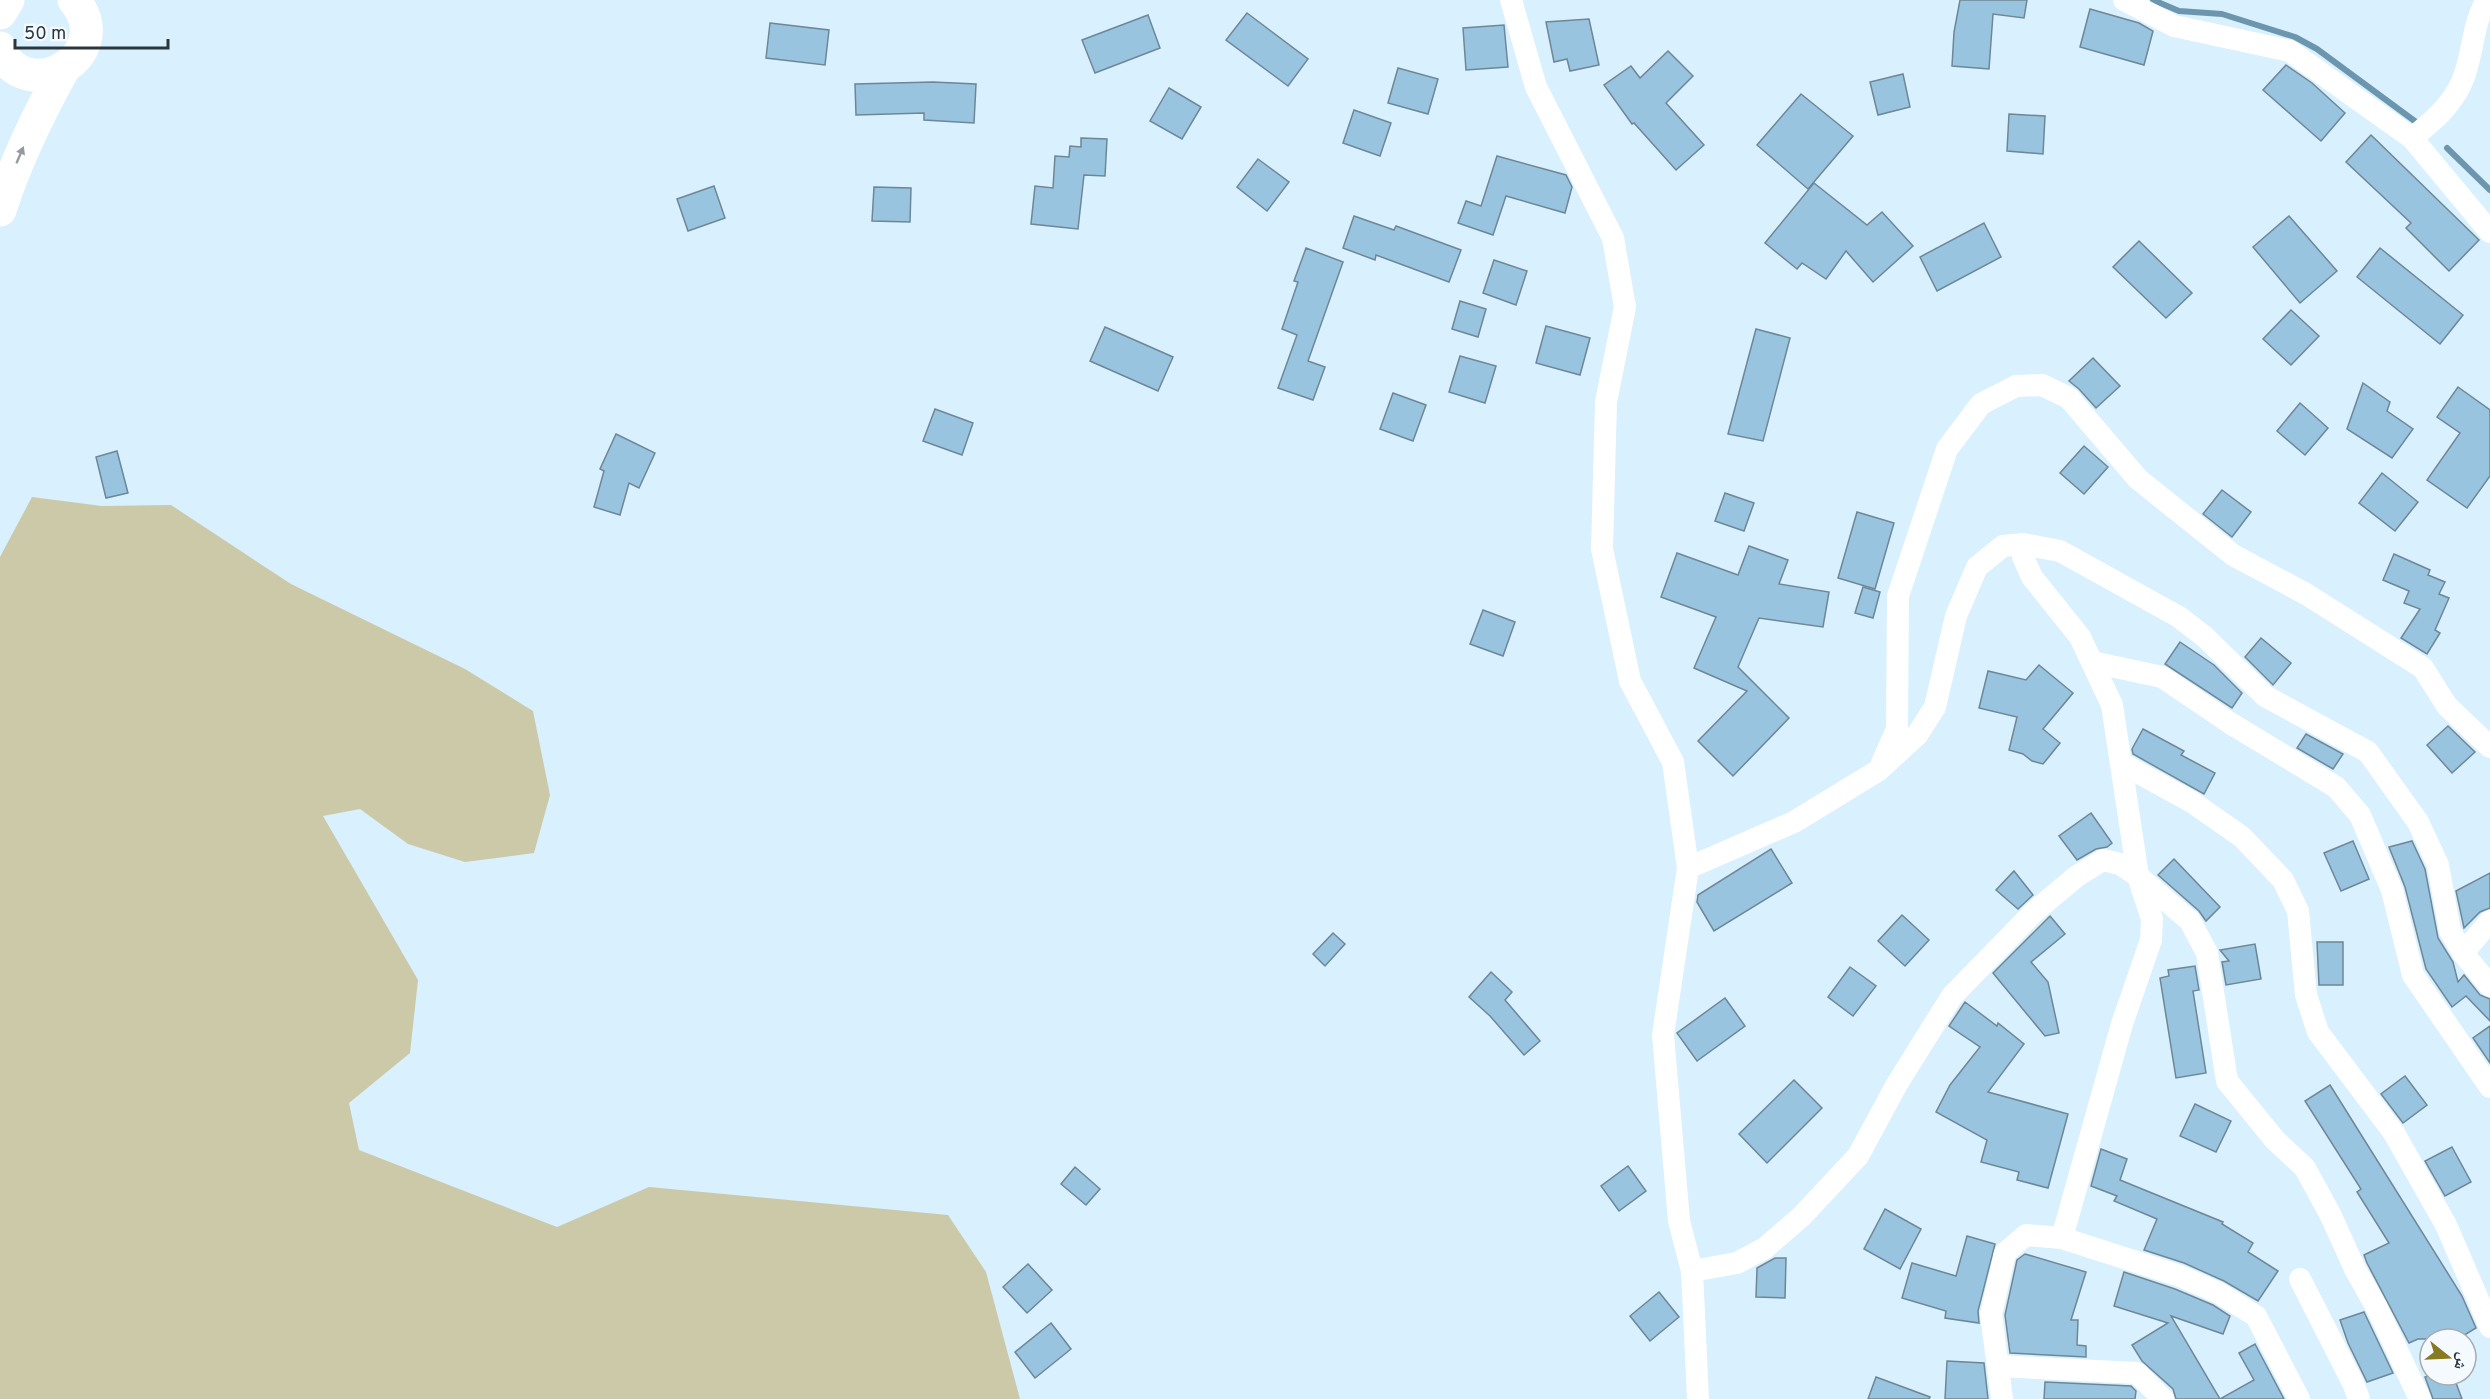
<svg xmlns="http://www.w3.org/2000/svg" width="2490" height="1399" font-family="Overpass,'Noto Naskh Arabic',sans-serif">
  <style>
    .green { fill: #ccc9a8 }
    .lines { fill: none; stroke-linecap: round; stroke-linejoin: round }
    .stream { stroke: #6c95ae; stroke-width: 6 }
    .building { fill: #99c4df; stroke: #6d8797; stroke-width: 1.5 }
    .minor { stroke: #fff; stroke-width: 22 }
    .highway { stroke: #fff; stroke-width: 33 }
    .oneway { fill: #959a9e }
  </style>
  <rect width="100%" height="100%" fill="#d9f0fe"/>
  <path class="green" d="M32 497 102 506 171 505 291 584 465 669 533 711 550 795 534 853 465 862 408 844 360 809 323 816 418 980 410 1053 349 1103 359 1150 557 1227 649 1187 948 1215 986 1272 1020 1399H0V557Z"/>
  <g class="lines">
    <g class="stream">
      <path d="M2153 0 2179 11 2222 14 2295 37 2317 49 2416 122"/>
      <path d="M2447 148 2490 190"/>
    </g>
  </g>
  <g class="building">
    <path d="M1960 0H2027L2024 18 1993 14 1989 69 1952 66 1954 32Z"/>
    <path d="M2090 9 2139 23 2153 31 2144 65 2080 47Z"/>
    <path d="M1247 13 1308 59 1288 86 1226 40Z"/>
    <path d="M1148 15 1160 48 1095 73 1082 40Z"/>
    <path d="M1589 19 1599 65 1570 71 1567 59 1554 62 1546 22Z"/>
    <path d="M770 23 829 30 825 65 766 58Z"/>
    <path d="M1504 25 1508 67 1466 70 1463 28Z"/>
    <path d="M1668 51 1693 76 1666 103 1704 145 1676 170 1634 123 1632 124 1604 85 1631 66 1640 78Z"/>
    <path d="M2286 65 2312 83 2345 113 2321 141 2263 90Z"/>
    <path d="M1398 68 1438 79 1428 114 1388 103Z"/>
    <path d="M1903 74 1910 107 1878 115 1870 82Z"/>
    <path d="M933 82 976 84 974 123 924 120V113L856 115 855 84Z"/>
    <path d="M1169 88 1201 107 1182 139 1150 121Z"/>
    <path d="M1801 94 1853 136 1808 189 1757 145Z"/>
    <path d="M1354 110 1391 123 1380 156 1343 143Z"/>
    <path d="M2009 114 2045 116 2043 154 2007 151Z"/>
    <path d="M2371 135 2479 240 2449 271 2406 228 2411 223 2346 162Z"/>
    <path d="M1081 138 1107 139 1105 176 1084 175 1078 229 1031 224 1035 186 1053 188 1055 156 1069 157 1070 146 1081 147Z"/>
    <path d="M1497 156 1566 175 1572 187 1565 213 1506 196 1493 235 1458 223 1466 201 1481 206Z"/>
    <path d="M1258 159 1289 182 1267 211 1237 187Z"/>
    <path d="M1814 183 1867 225 1882 212 1913 246 1873 282 1846 251 1826 279 1802 263 1797 269 1765 243Z"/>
    <path d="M714 186 725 218 688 231 677 199Z"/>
    <path d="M874 187 911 188 910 222 872 221Z"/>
    <path d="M1354 216 1394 230 1396 226 1461 250 1449 282 1376 255 1375 260 1343 248Z"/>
    <path d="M2289 216 2337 271 2300 303 2253 247Z"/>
    <path d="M1984 223 2001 257 1937 291 1920 257Z"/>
    <path d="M2139 241 2192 293 2166 318 2113 267Z"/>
    <path d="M1306 248 1343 262 1308 361 1325 367 1313 400 1278 388 1297 335 1282 329 1298 282 1294 281Z"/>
    <path d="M2380 248 2463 315 2440 344 2357 277Z"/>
    <path d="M1494 260 1527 271 1516 305 1483 293Z"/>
    <path d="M1460 301 1486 309 1478 337 1452 329Z"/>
    <path d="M2291 310 2319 336 2291 365 2263 339Z"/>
    <path d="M1546 326 1590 338 1580 375 1536 363Z"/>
    <path d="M1105 327 1173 357 1158 391 1090 361Z"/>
    <path d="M1756 329 1790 338 1763 441 1728 434Z"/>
    <path d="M1460 356 1496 366 1485 403 1449 392Z"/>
    <path d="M2093 358 2120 386 2096 408 2079 389 2069 381Z"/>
    <path d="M2363 383 2390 402 2387 411 2413 429 2392 458 2347 429Z"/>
    <path d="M2458 387 2490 410V476L2467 508 2427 480 2460 433 2437 417Z"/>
    <path d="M1393 393 1426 405 1413 441 1380 429Z"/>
    <path d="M2300 403 2328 428 2305 455 2277 431Z"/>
    <path d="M935 409 973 423 962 455 923 441Z"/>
    <path d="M616 434 655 453 639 488 629 483 620 515 594 507 604 471 600 469Z"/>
    <path d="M2084 446 2108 467 2084 494 2060 473Z"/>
    <path d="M117 451 128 493 106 498 96 457Z"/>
    <path d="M2382 473 2418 502 2395 531 2359 503Z"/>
    <path d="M2222 490 2251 512 2232 537 2203 514Z"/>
    <path d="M1725 493 1754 503 1744 531 1715 521Z"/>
    <path d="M1857 512 1894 523 1875 589 1838 578Z"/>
    <path d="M1749 546 1788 560 1779 584 1829 592 1823 627 1759 618 1738 667 1789 718 1733 776 1698 741 1747 691 1694 668 1716 617 1661 597 1677 553 1738 575Z"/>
    <path d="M2394 554 2430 570 2428 575 2445 582 2439 594 2449 598 2435 630 2440 633 2427 654 2401 638 2420 609 2404 603 2409 591 2383 580Z"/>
    <path d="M1863 587 1880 592 1873 618 1855 613Z"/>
    <path d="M1483 610 1515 622 1503 656 1470 644Z"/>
    <path d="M2261 638 2291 663 2273 685 2245 657Z"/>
    <path d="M2180 642 2214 665 2242 693 2232 708 2165 664Z"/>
    <path d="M2039 665 2073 693 2043 729 2060 743 2043 764 2032 761 2023 754 2009 750 2017 717 1979 708 1988 671 2026 680Z"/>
    <path d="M2448 726 2475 752 2452 773 2427 745Z"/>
    <path d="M2143 729 2184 751 2181 755 2215 773 2204 794 2133 754 2132 749Z"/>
    <path d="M2306 734 2343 754 2333 769 2297 748Z"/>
    <path d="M2091 813 2112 843 2107 847 2096 849 2077 860 2059 836Z"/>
    <path d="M2353 841 2369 879 2341 891 2324 853Z"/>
    <path d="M2412 841 2425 869 2438 938 2453 962 2458 982 2464 975 2480 995 2490 999V1021L2466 996 2452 1007 2426 969 2405 887 2389 847Z"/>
    <path d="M1771 849 1792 883 1714 931 1697 902 1698 895Z"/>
    <path d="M2174 859 2220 907 2206 921 2199 911 2158 875Z"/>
    <path d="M2014 871 2033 895 2018 909 1996 890Z"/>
    <path d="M2490 873V908L2480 912 2464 928 2456 891Z"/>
    <path d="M1902 915 1929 940 1905 966 1878 941Z"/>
    <path d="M2050 916 2065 934 2031 962 2048 982 2059 1033 2045 1036 1993 973Z"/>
    <path d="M1333 933 1345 944 1325 966 1313 954Z"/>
    <path d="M2317 942H2343V985H2319Z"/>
    <path d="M2255 944 2261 979 2226 985 2222 962 2229 961 2220 950Z"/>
    <path d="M2195 966 2199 990 2193 991 2206 1073 2176 1078 2160 978 2169 976 2168 970Z"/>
    <path d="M1850 967 1876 986 1853 1016 1828 997Z"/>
    <path d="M1491 972 1512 992 1505 1000 1540 1041 1524 1055 1490 1016 1469 997Z"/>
    <path d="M1725 998 1745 1026 1697 1061 1677 1033Z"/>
    <path d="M1965 1002 1997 1026 1998 1023 2024 1044 1988 1092 2068 1114 2048 1188 2017 1180 2019 1172 1981 1162 1987 1140 1936 1112 1950 1085 1980 1047 1949 1026Z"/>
    <path d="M2490 1026V1063L2473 1038Z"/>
    <path d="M2405 1076 2427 1105 2403 1123 2381 1094Z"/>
    <path d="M1794 1080 1822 1108 1767 1163 1739 1134Z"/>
    <path d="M2330 1085 2462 1296 2476 1328 2458 1339H2418L2409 1343 2367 1263 2364 1255 2389 1243 2357 1192 2361 1189 2305 1101Z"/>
    <path d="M2195 1104 2231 1121 2216 1152 2180 1136Z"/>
    <path d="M2452 1147 2471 1182 2445 1196 2425 1161Z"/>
    <path d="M2101 1149 2127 1159 2120 1180 2223 1222 2222 1224 2253 1243 2248 1252 2278 1271 2258 1301 2224 1281 2184 1263 2144 1250 2157 1219 2114 1201 2117 1196 2091 1186Z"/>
    <path d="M1628 1166 1646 1191 1619 1211 1601 1186Z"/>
    <path d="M1075 1167 1100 1189 1086 1205 1061 1184Z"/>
    <path d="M1885 1209 1921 1229 1900 1269 1864 1249Z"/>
    <path d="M1967 1236 1995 1244 1978 1311 1979 1323 1945 1318 1946 1311 1902 1298 1912 1263 1956 1276Z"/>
    <path d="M2025 1254 2086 1272 2071 1320H2078L2077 1345 2086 1346V1357L2010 1353 2005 1315 2017 1260Z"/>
    <path d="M1775 1258H1786L1785 1298 1756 1297 1757 1268Z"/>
    <path d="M1028 1264 1052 1290 1027 1313 1003 1287Z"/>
    <path d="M2124 1272 2175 1289 2213 1305 2230 1316 2223 1334 2171 1316 2220 1399H2176L2173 1389 2142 1361 2132 1345 2168 1323 2114 1306Z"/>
    <path d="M1659 1292 1679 1317 1650 1341 1630 1316Z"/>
    <path d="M2364 1312 2393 1373 2367 1382 2348 1343 2340 1320Z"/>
    <path d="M1051 1323 1071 1349 1035 1378 1015 1352Z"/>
    <path d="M2255 1344 2284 1399H2220L2254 1380 2239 1353Z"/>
    <path d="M1947 1361 1984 1363 1988 1399H1945Z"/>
    <path d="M2432 1375H2453L2462 1399H2433L2425 1377Z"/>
    <path d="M1876 1377 1930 1397 1929 1399H1868Z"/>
    <path d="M2045 1382 2131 1386 2136 1391 2135 1399H2044Z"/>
  </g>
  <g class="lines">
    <g class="minor">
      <path d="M1511 0 1536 87 1613 238 1625 307 1606 402 1602 549 1630 681 1673 762 1688 868 1663 1035 1679 1221 1692 1271 1698 1399"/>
      <path d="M2124 0 2174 26 2290 51 2412 138 2490 232"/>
      <path d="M2412 138C2432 122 2450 107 2461 84 2474 57 2471 25 2487 0"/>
      <path d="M2023 544V557L2032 577 2080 637 2112 705 2138 876 2152 919 2151 940 2122 1024 2062 1238"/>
      <path d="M2092 662 2162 677 2230 723 2336 787 2360 815 2392 890 2413 975 2490 1087"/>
      <path d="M1882 763 1897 729 1898 596 1947 449 1981 404 2016 386 2042 385 2069 398 2138 479 2233 555 2306 594 2423 668 2447 706 2490 747"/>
      <path d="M2121 763 2192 802 2242 837 2283 880 2298 911 2306 995 2318 1032 2394 1133 2446 1225 2490 1327"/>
      <path d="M1688 868 1794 822 1879 770 1917 735 1935 707 1956 616 1977 567 2003 546 2023 544 2060 551 2179 617 2205 637 2265 696 2368 752 2418 822 2438 865 2450 931 2463 953 2490 986"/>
      <path d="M2463 953 2490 921"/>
      <path d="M1692 1271 1737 1263 1765 1248 1802 1216 1858 1156 1897 1084 1952 996 2034 912 2077 876 2103 860 2120 864 2138 876 2190 921 2207 953 2227 1081 2275 1140 2305 1168 2331 1216 2355 1269 2377 1308 2420 1399"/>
      <path d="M2300 1279 2353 1383 2359 1399"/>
      <path d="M1998 1366 2137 1373 2163 1399"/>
      <path d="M2002 1399 1991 1314 2005 1253 2026 1235 2062 1238 2180 1276 2219 1293 2256 1316 2299 1399"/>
    </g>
    <g class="highway">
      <path d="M0 13 8 0"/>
      <path d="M0 48C24 109 120 56 74 0"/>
      <path d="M0 210C16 160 38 115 63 70"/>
    </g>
  </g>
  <defs><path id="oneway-solid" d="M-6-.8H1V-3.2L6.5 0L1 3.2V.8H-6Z" transform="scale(1.5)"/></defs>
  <use class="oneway" href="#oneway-solid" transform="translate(20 155) rotate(-67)"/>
  <g transform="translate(2448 1357) rotate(108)"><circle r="28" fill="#f5fafe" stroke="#a4acb1" stroke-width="1.5"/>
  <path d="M0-4.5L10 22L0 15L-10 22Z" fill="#867b20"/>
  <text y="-9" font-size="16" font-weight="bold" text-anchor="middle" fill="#2b363d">ش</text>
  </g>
  <path d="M15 39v9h153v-9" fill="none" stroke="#2b363d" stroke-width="3"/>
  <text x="24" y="39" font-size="18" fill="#2b363d" stroke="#f5fafe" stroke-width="4.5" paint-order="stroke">50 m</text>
</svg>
